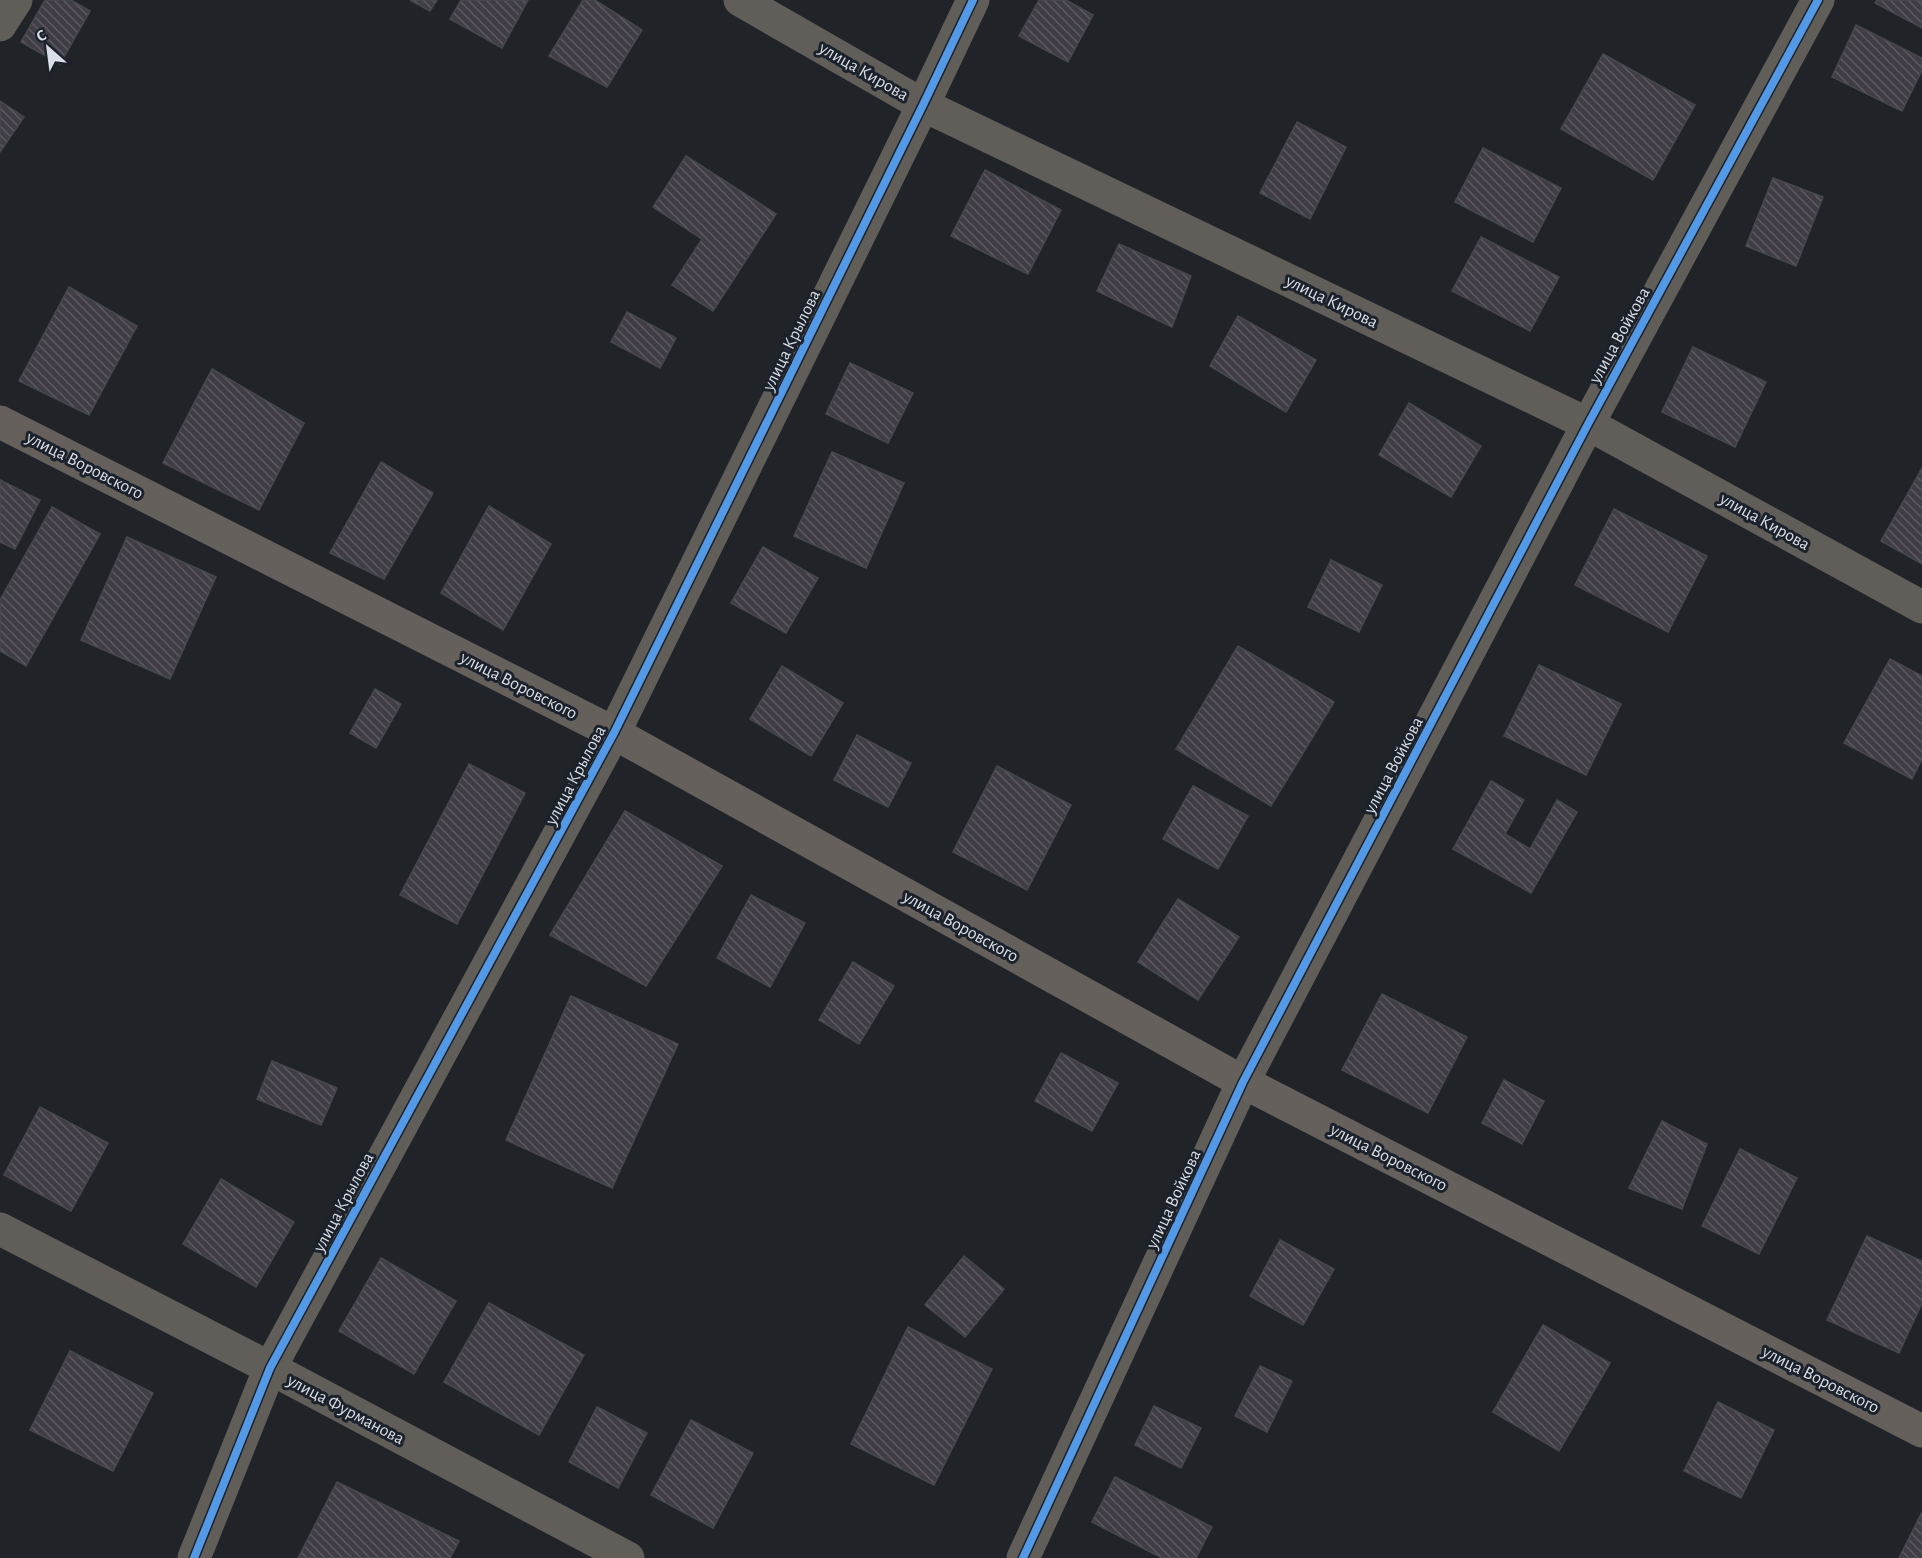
<svg xmlns="http://www.w3.org/2000/svg" width="1922" height="1558" font-family="'Alegreya Sans',sans-serif">
  <style>
    .building { fill: url(#building-back-hatch); stroke: #47484c; stroke-width: 1.5 }
    .lines { fill: none; stroke-linecap: round; stroke-linejoin: round }
    .minor { stroke: #615e59; stroke-width: 33 }
    .secondary { stroke: #65605c; stroke-width: 33 }
    .cycleway-casing { stroke: #1c222c; stroke-width: 11 }
    .cycleway { stroke: #5399e6; stroke-width: 8 }
    .labels { text-anchor: middle; stroke-width: 6; stroke-linejoin: round; paint-order: stroke }
    .street-label { font-size: 18px; fill: #dadee5; stroke: #1c222c }
  </style>
  <defs>
    <pattern id="building-back-hatch" width="6" height="6" patternUnits="userSpaceOnUse" patternTransform="scale(1.5)"><rect width="6" height="6" fill="#403d47"/><path d="M-1 5l2 2M0 0l6 6M5-1l2 2" fill="none" stroke="#5b5961"/></pattern>
  </defs>
  <rect width="100%" height="100%" fill="#202328"/>
  <g class="building">
    <path d="M45 0H71L90 11 60 64 21 42Z"/>
    <path d="M410 0H437L430 11Z"/>
    <path d="M461 0H528L502 48 450 19Z"/>
    <path d="M583 0H595L642 30 607 87 549 56Z"/>
    <path d="M1039 0H1066L1093 15 1068 62 1019 36Z"/>
    <path d="M1877 0H1922V28L1875 3Z"/>
    <path d="M1856 25 1922 58V70L1902 111 1832 77Z"/>
    <path d="M1603 54 1695 105 1653 180 1561 129Z"/>
    <path d="M0 101 24 117 0 152Z"/>
    <path d="M1297 122 1346 147 1310 219 1260 193Z"/>
    <path d="M1483 148 1561 188 1533 242 1455 202Z"/>
    <path d="M686 156 776 214 713 311 672 285 702 239 653 207Z"/>
    <path d="M985 170 1061 210 1028 274 951 236Z"/>
    <path d="M1773 178 1823 197 1796 266 1746 246Z"/>
    <path d="M1481 237 1559 277 1530 331 1452 291Z"/>
    <path d="M1119 244 1191 276 1172 327 1097 291Z"/>
    <path d="M69 287 137 326 89 415 19 381Z"/>
    <path d="M627 312 676 338 660 368 611 342Z"/>
    <path d="M1238 316 1316 360 1286 412 1210 366Z"/>
    <path d="M1693 347 1766 382 1735 447 1662 412Z"/>
    <path d="M850 363 913 393 888 443 826 414Z"/>
    <path d="M212 369 304 423 259 510 163 463Z"/>
    <path d="M1409 403 1481 446 1451 497 1379 455Z"/>
    <path d="M832 452 904 483 866 568 794 536Z"/>
    <path d="M381 462 433 493 384 579 330 553Z"/>
    <path d="M1922 468V564L1881 541Z"/>
    <path d="M0 480 40 500 15 549 0 542Z"/>
    <path d="M489 506 551 544 503 630 441 593Z"/>
    <path d="M52 507 100 534 26 666 0 651V600Z"/>
    <path d="M1614 509 1707 556 1668 632 1575 585Z"/>
    <path d="M127 537 216 577 170 679 81 640Z"/>
    <path d="M763 547 818 578 786 633 731 603Z"/>
    <path d="M1331 560 1382 585 1359 632 1308 607Z"/>
    <path d="M1238 646 1334 702 1271 806 1176 749Z"/>
    <path d="M1890 659 1922 676V759L1912 779 1844 743Z"/>
    <path d="M1539 665 1621 704 1586 775 1504 736Z"/>
    <path d="M782 666 843 703 811 756 750 719Z"/>
    <path d="M375 689 401 704 376 748 350 733Z"/>
    <path d="M857 735 911 763 888 807 834 780Z"/>
    <path d="M469 764 525 793 457 924 400 895Z"/>
    <path d="M997 766 1071 805 1027 890 953 852Z"/>
    <path d="M1491 781 1524 800 1505 834 1530 849 1557 800 1577 812 1531 893 1453 849Z"/>
    <path d="M1193 786 1248 816 1218 869 1163 839Z"/>
    <path d="M625 811 722 866 646 986 550 935Z"/>
    <path d="M751 895 805 923 770 987 717 958Z"/>
    <path d="M1178 899 1239 937 1198 1000 1138 962Z"/>
    <path d="M853 962 894 986 859 1044 819 1020Z"/>
    <path d="M1382 994 1467 1037 1428 1113 1342 1070Z"/>
    <path d="M571 996 678 1044 612 1188 506 1140Z"/>
    <path d="M1061 1053 1118 1083 1092 1131 1035 1101Z"/>
    <path d="M272 1061 337 1088 321 1125 257 1099Z"/>
    <path d="M1504 1080 1544 1101 1522 1144 1482 1123Z"/>
    <path d="M40 1107 108 1143 71 1211 4 1175Z"/>
    <path d="M1662 1121 1707 1144 1682 1209 1629 1188Z"/>
    <path d="M1740 1149 1797 1178 1759 1254 1702 1226Z"/>
    <path d="M221 1179 294 1222 256 1287 183 1244Z"/>
    <path d="M1867 1236 1922 1261V1303L1899 1353 1827 1320Z"/>
    <path d="M1280 1240 1334 1269 1303 1325 1250 1296Z"/>
    <path d="M964 1256 1004 1289 965 1337 925 1305Z"/>
    <path d="M381 1258 456 1301 414 1374 339 1331Z"/>
    <path d="M489 1303 584 1355 539 1435 444 1382Z"/>
    <path d="M1543 1325 1610 1363 1559 1451 1493 1412Z"/>
    <path d="M908 1327 992 1369 934 1485 851 1444Z"/>
    <path d="M70 1351 153 1393 113 1471 30 1430Z"/>
    <path d="M1260 1366 1292 1381 1267 1432 1235 1416Z"/>
    <path d="M1718 1402 1774 1430 1741 1498 1684 1471Z"/>
    <path d="M1154 1406 1201 1428 1181 1468 1135 1445Z"/>
    <path d="M597 1407 647 1433 618 1488 569 1462Z"/>
    <path d="M691 1420 753 1453 713 1528 651 1495Z"/>
    <path d="M1115 1477 1212 1527 1196 1558H1162L1092 1522Z"/>
    <path d="M337 1482 459 1541 450 1558H298Z"/>
    <path d="M1922 1512V1558H1899Z"/>
  </g>
  <g class="lines">
    <g class="minor">
      <path d="M740 0 923 105 1588 424 1922 607"/>
      <path d="M0 25 16 0"/>
      <path d="M0 1229 270 1368 628 1558"/>
      <path d="M194 1558 270 1368 614 733 923 105 973 0"/>
      <path d="M1023 1558 1243 1082 1588 424 1818 0"/>
    </g>
    <path class="secondary" d="M0 422 614 733 1243 1082 1922 1431"/>
    <g class="cycleway-casing">
      <g id="cycleway">
        <path d="M194 1558 270 1368 614 733 923 105 973 0"/>
        <path d="M1023 1558 1243 1082 1588 424 1818 0"/>
      </g>
    </g>
    <use href="#cycleway" class="cycleway"/>
  </g>
  <g class="labels">
    <g class="street-label">
      <text transform="translate(864 71) rotate(30)" y="6">улица Кирова</text>
      <text transform="translate(1332 301) rotate(26)" y="6">улица Кирова</text>
      <text transform="translate(1619 335) rotate(-61)" y="6">улица Войкова</text>
      <text transform="translate(791 340) rotate(-64)" y="6">улица Крылова</text>
      <text transform="translate(85 465) rotate(27)" y="6">улица Воровского</text>
      <text transform="translate(1765 521) rotate(29)" y="6">улица Кирова</text>
      <text transform="translate(519 685) rotate(27)" y="6">улица Воровского</text>
      <text transform="translate(1393 765) rotate(-62)" y="6">улица Войкова</text>
      <text transform="translate(575 775) rotate(-62)" y="6">улица Крылова</text>
      <text transform="translate(961 926) rotate(29)" y="6">улица Воровского</text>
      <text transform="translate(1389 1157) rotate(27)" y="6">улица Воровского</text>
      <text transform="translate(1173 1199) rotate(-65)" y="6">улица Войкова</text>
      <text transform="translate(343 1202) rotate(-62)" y="6">улица Крылова</text>
      <text transform="translate(1821 1379) rotate(27)" y="6">улица Воровского</text>
      <text transform="translate(346 1409) rotate(28)" y="6">улица Фурманова</text>
    </g>
  </g>
  <g transform="translate(48 48) rotate(332)" stroke="#1c222c" stroke-width="4.5" paint-order="stroke">
  <path d="M0-4.5L10 22L0 15L-10 22Z" fill="#dadee5"/>
  <text y="-9" font-size="16" font-weight="bold" text-anchor="middle" fill="#dadee5">С</text>
  </g>
</svg>
